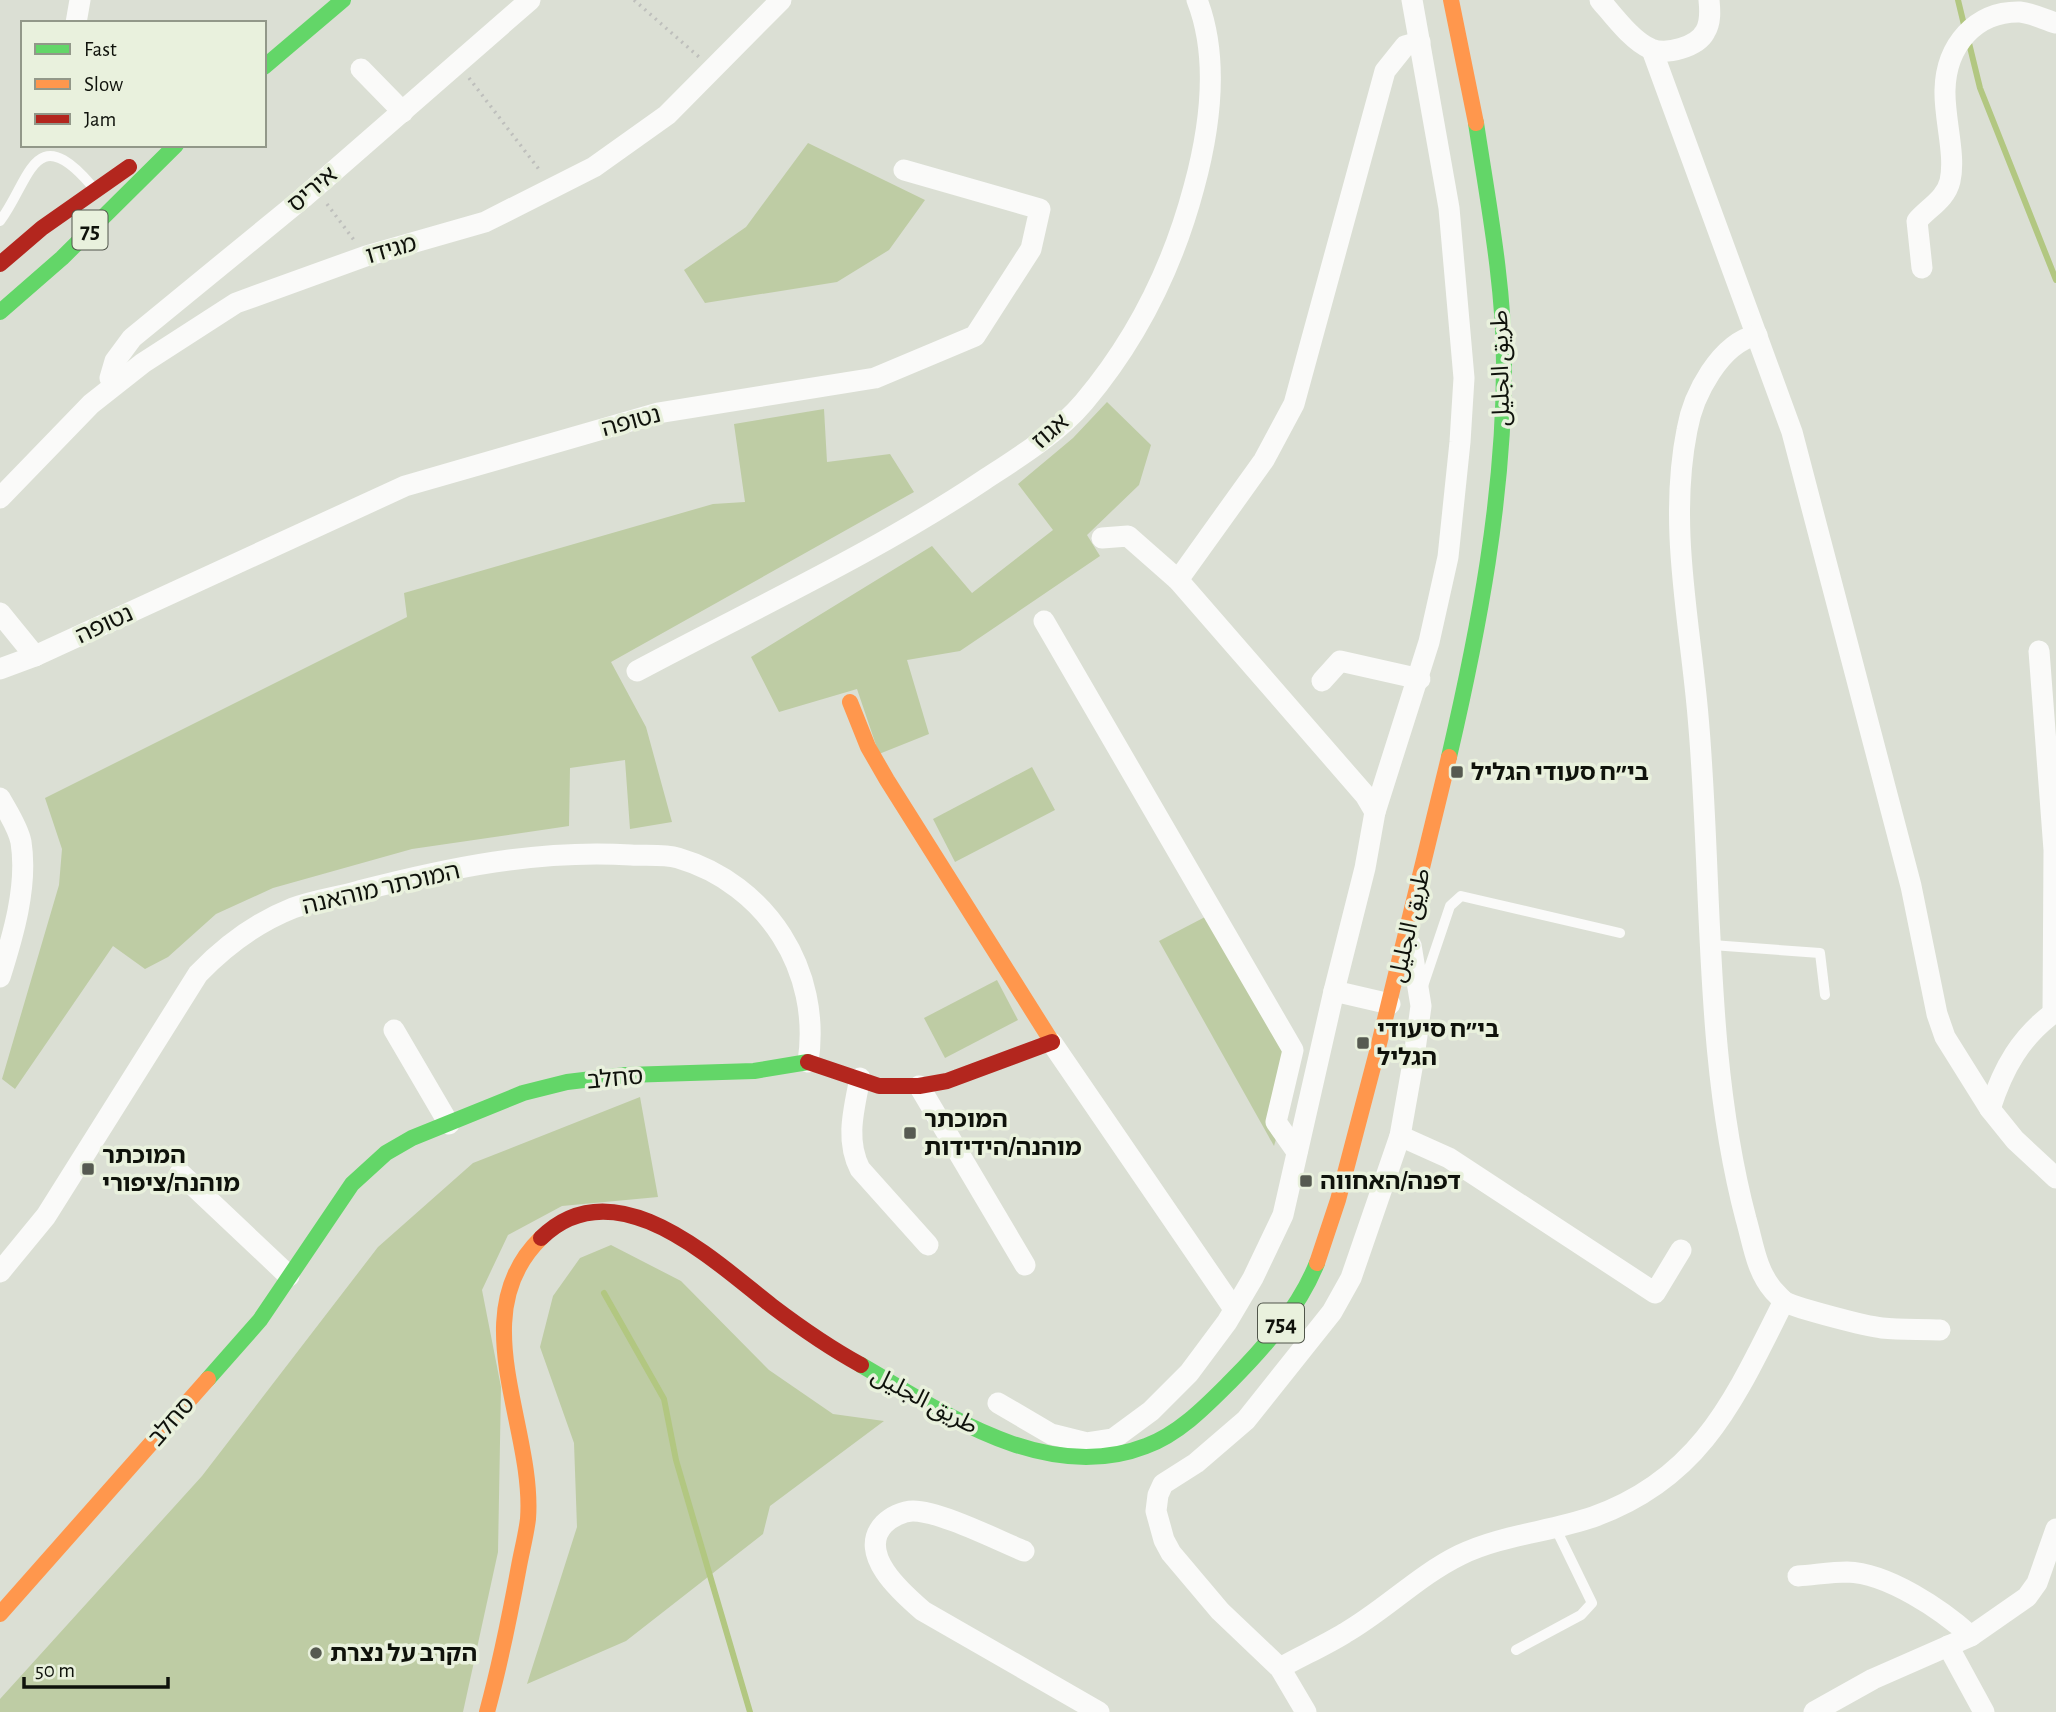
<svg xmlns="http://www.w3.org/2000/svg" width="2056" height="1712" font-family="'Alegreya Sans','Noto Sans Arabic','Noto Sans Hebrew',sans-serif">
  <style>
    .green { fill: #becca4 }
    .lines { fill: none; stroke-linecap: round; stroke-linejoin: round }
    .stream { stroke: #b2c781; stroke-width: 6 }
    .path { stroke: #bebfbc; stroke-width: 3.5; stroke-dasharray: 2 5; stroke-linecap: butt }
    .lane { stroke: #fafaf9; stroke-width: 10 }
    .street { stroke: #fafaf9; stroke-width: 21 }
    .fast { stroke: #63d668; stroke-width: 16 }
    .slow { stroke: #ff974d; stroke-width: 16 }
    .jam { stroke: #b3261e; stroke-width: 16 }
    .poi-dot { fill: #565a51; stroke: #e9f1dd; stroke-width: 2.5 }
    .labels { text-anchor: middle; stroke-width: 7; stroke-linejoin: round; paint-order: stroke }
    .shield { fill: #e9f1dd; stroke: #50554a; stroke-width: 2 }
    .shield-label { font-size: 23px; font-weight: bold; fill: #0f120b }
    .street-label { font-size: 24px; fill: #0f120b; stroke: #e9f1dd }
    .poi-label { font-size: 24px; font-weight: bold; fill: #0f120b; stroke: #e9f1dd; text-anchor: start }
  </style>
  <rect width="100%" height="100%" fill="#dbdfd4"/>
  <g class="green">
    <path d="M808 143 925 200 889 250 837 282 705 303 684 270 746 227Z"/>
    <path d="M1107 402 1151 445 1139 485 1087 535 1100 556 960 651 907 660 929 734 879 754 857 689 779 712 751 657 932 546 972 593 1053 530 1018 484 1073 438Z"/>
    <path d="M824 409 827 462 890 454 914 492 611 662 646 727 672 822 630 829 625 760 570 768 569 826 412 849 273 888 216 914 168 957 145 969 113 946 15 1089 2 1079 59 885 62 849 45 798 407 617 404 593 713 504 745 502 734 424Z"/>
    <path d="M1032 767 1055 810 955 862 933 819Z"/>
    <path d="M1205 917 1297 1068 1274 1146 1159 941Z"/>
    <path d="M997 980 1018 1020 945 1058 924 1018Z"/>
    <path d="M640 1097 658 1197 562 1206 508 1235 482 1290 501 1387 498 1552 463 1712H0V1699L202 1476 378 1247 473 1163Z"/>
    <path d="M611 1245 681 1281 769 1370 833 1414 884 1421 770 1506 763 1534 626 1641 527 1684 577 1527 574 1443 540 1347 553 1296 580 1258Z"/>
  </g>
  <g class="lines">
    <g class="stream">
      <path d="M1958 0 1965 29"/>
      <path d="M1968 39 1980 88 2056 280"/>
      <path d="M604 1293 664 1399 676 1460 750 1712"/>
    </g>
    <g class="path">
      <path d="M634 0 699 57"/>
      <path d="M469 78 541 172"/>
      <path d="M327 204 354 240"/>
    </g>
    <g class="lane">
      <path d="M0 221C30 181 34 119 91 185"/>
      <path d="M1712 945 1820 953 1825 995"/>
      <path d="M1422 989 1450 906 1461 896 1620 933"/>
      <path d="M1516 1650 1581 1615 1592 1603 1555 1527"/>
    </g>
    <g class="street">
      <path d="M1600 0C1613 15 1632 41 1651 49 1667 55 1697 47 1705 32 1711 23 1710 10 1709 0"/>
      <path d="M76 23 80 0"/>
      <path d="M1652 50 1792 432 1911 886 1937 1014 1945 1037 1990 1109 2015 1140 2056 1178"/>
      <path d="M361 69 403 112"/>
      <path d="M1922 268 1917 221C1928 208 1946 199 1950 181 1956 155 1944 118 1945 90 1946 46 1975 11 2020 12 2032 13 2045 20 2056 23"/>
      <path d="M1757 335C1720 343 1693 395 1687 430 1668 525 1690 622 1698 716 1713 883 1703 1056 1746 1219 1753 1243 1756 1270 1773 1290 1776 1293 1781 1299 1785 1302 1800 1309 1865 1326 1882 1328 1901 1330 1921 1329 1940 1330"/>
      <path d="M114 385 110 378 115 361 132 338 303 198 530 0"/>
      <path d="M0 498 91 404 143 363 236 303 366 256 485 222 594 167 667 115 781 0"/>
      <path d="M1102 538 1128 536 1178 580 1365 795 1375 812"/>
      <path d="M1178 580 1264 460 1294 404 1385 71 1405 46 1420 42"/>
      <path d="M0 613 35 656"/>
      <path d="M1044 621 1293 1050 1276 1122 1297 1152"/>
      <path d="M2039 651 2054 850 2053 1013"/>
      <path d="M0 669 35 656 405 486 658 413 875 378 975 336 1031 249 1040 209 904 170"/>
      <path d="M637 671C753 609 875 553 984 480 1019 457 1057 434 1084 402 1137 339 1173 266 1194 187 1210 128 1220 59 1197 0"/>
      <path d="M1322 681 1340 661 1420 679"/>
      <path d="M0 798C7 811 18 827 21 842 28 886 13 936 0 977"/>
      <path d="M1334 991 1365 868 1375 812 1429 642 1448 557 1460 442 1464 378 1449 208 1412 0"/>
      <path d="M394 1030 449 1124"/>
      <path d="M1052 1043 1234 1309"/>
      <path d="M860 1078C854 1109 845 1140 860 1169L928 1245"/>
      <path d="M919 1086 1025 1265"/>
      <path d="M1990 1109C2003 1068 2021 1036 2056 1011"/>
      <path d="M1400 1136 1449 1158 1655 1293 1681 1250"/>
      <path d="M180 1173 289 1276"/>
      <path d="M0 1272 46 1216 198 974C226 945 255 923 293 908 314 900 338 897 359 891 448 868 539 849 631 855 646 856 664 854 678 858 767 884 822 971 808 1062"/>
      <path d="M998 1403 1051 1434 1087 1443 1113 1439 1151 1411 1189 1373 1227 1322 1253 1278 1283 1215 1334 991 1390 1004"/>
      <path d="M1024 1551C997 1540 940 1511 913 1511 903 1511 891 1517 884 1524 856 1553 902 1593 923 1611L1099 1712"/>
      <path d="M1798 1576C1814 1575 1831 1572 1847 1572 1888 1573 1942 1610 1971 1636"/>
      <path d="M1948 1646 1984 1712"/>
      <path d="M1280 1668C1301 1656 1324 1646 1345 1633 1385 1610 1419 1575 1460 1555 1501 1535 1549 1532 1593 1517 1702 1478 1735 1398 1784 1301"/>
      <path d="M1306 1712 1280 1668 1220 1611 1171 1553 1164 1540 1156 1511 1158 1495 1163 1484 1196 1463 1246 1420 1332 1312 1351 1278 1400 1136 1414 1057 1421 1006 1411 945"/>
      <path d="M1814 1712 1873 1679 1971 1636 2027 1597 2037 1583 2056 1529"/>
    </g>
    <g class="fast">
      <path d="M264 67 343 0"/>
      <path d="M0 312 62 258 176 145"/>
      <path d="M1449 757C1479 628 1504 497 1504 364 1504 284 1488 202 1476 123"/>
      <path d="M861 1365C944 1413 1046 1485 1146 1446 1179 1434 1206 1406 1230 1382 1264 1348 1299 1308 1317 1263"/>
      <path d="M208 1379 260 1320 352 1184 386 1153 412 1138 523 1093 567 1082 626 1075 754 1071 808 1062"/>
    </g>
    <g class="slow">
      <path d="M1451 0 1476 123"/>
      <path d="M850 702 868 747 887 780 1052 1042"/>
      <path d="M1317 1263 1338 1200 1378 1048 1449 757"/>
      <path d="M0 1614 208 1379"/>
      <path d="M487 1712C500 1664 510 1615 519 1566 522 1550 526 1535 528 1519 535 1426 462 1315 541 1238"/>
    </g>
    <g class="jam">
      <path d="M0 264 42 228 129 167"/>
      <path d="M808 1062 879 1086H919L947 1081 1052 1042"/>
      <path d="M541 1238C615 1165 714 1261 772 1306 801 1328 830 1348 861 1365"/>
    </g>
  </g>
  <g class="poi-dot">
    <rect x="1450" y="765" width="14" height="14" rx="3.5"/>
    <rect x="1356" y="1036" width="14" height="14" rx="3.5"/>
    <rect x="903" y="1126" width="14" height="14" rx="3.5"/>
    <rect x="81" y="1162" width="14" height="14" rx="3.5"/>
    <rect x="1299" y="1174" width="14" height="14" rx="3.5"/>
    <circle cx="316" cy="1653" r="7"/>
  </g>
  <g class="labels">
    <g class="shield">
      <rect x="72.5" y="210.5" width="35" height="39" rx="5"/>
      <rect x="1258" y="1303.5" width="46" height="39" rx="5"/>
    </g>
    <g class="shield-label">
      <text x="90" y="238">75</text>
      <text x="1281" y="1331">754</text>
    </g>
    <g class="street-label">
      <text transform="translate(312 189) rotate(-40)" y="8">איריס</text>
      <text transform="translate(391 249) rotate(-16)" y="8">מגידו</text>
      <text transform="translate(1500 368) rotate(-91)" y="8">طريق الجليل</text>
      <text transform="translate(631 421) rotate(-15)" y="8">נטופה</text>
      <text transform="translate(1050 431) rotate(-41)" y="8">אגוז</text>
      <text transform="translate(104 624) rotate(-25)" y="8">נטופה</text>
      <text transform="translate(381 888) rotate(-13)" y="8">המוכתר מוהאנה</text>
      <text transform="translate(1409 925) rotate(-77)" y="8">طريق الجليل</text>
      <text transform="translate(615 1078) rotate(-5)" y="8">סחלב</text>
      <text transform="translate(925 1400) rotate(28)" y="8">طريق الجليل</text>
      <text transform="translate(171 1421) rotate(-49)" y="8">סחלב</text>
    </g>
    <g class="poi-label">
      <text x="1471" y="780">בי״ח סעודי הגליל</text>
      <text x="1377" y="1037">בי״ח סיעודי<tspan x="1377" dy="28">הגליל</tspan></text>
      <text x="924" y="1127">המוכתר<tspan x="924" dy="28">מוהנה/הידידות</tspan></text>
      <text x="102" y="1163">המוכתר<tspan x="102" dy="28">מוהנה/ציפורי</tspan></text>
      <text x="1320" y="1189">דפנה/האחווה</text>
      <text x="330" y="1661">הקרב על נצרת</text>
    </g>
  </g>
  <rect x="21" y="21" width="245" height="126" fill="#e9f1dd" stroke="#929889" stroke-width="2"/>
  <rect x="35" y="44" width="35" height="10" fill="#63d668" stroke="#929889" stroke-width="2"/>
  <text x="84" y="56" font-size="21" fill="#0f120b">Fast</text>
  <rect x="35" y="79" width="35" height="10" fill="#ff974d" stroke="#929889" stroke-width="2"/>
  <text x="84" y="91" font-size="21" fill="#0f120b">Slow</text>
  <rect x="35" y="114" width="35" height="10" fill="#b3261e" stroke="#929889" stroke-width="2"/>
  <text x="84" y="126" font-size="21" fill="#0f120b">Jam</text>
  <path d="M24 1677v10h144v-10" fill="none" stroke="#0f120b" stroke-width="3.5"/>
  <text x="35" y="1677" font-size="21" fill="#0f120b" stroke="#e9f1dd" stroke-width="5" paint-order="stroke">50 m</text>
</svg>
